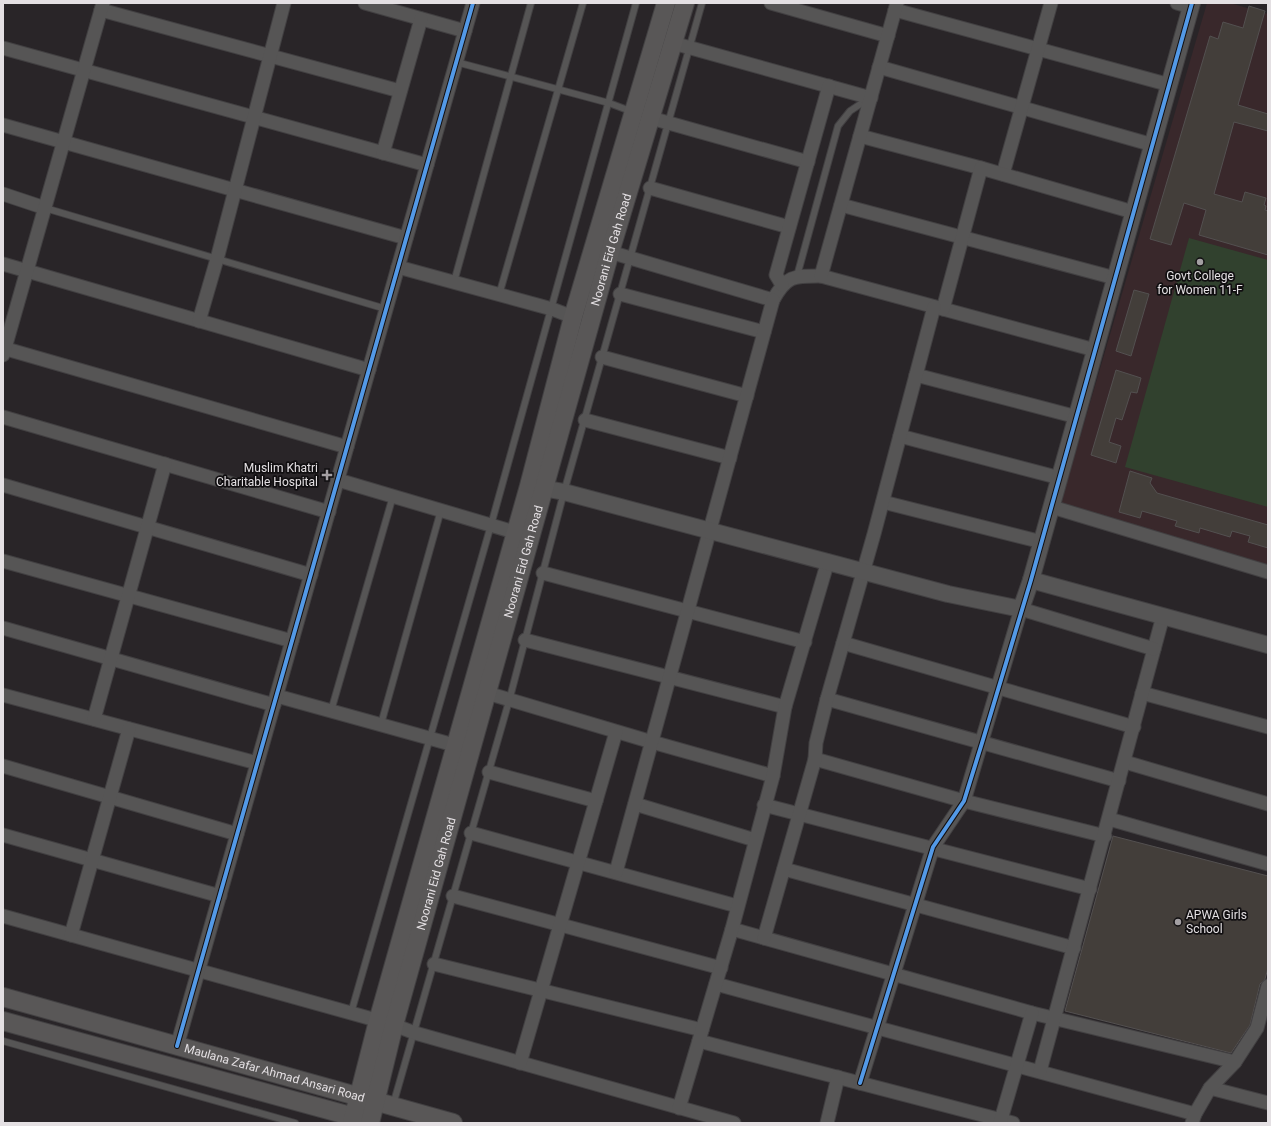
<svg xmlns="http://www.w3.org/2000/svg" width="1271" height="1126" font-family="Roboto,sans-serif">
  <style>
    .education { fill: #39282b }
    .green { fill: #31412e }
    .building { fill: #433e3a; stroke: #535050 }
    .lines { fill: none; stroke-linecap: round; stroke-linejoin: round }
    .service-casing { stroke: #424042; stroke-width: 8 }
    .minor-casing { stroke: #424042; stroke-width: 15 }
    .tertiary-casing { stroke: #424042; stroke-width: 18 }
    .secondary-casing { stroke: #424042; stroke-width: 20 }
    .service { stroke: #565555; stroke-width: 6 }
    .minor { stroke: #565555; stroke-width: 13 }
    .tertiary { stroke: #565555; stroke-width: 16 }
    .secondary { stroke: #595757; stroke-width: 18 }
    .cycleway-casing { stroke: #110f11; stroke-width: 6 }
    .cycleway { stroke: #5399e6; stroke-width: 4 }
    .poi-dot { fill: #a39fa2; stroke: #110f11; stroke-width: 1.5 }
    .labels { text-anchor: middle; stroke-width: 3.5; stroke-linejoin: round; paint-order: stroke }
    .street-label { font-size: 12px; fill: #e4e0e3; stroke: #110f11 }
    .poi-label { font-size: 12px; fill: #e4e0e3; stroke: #110f11 }
  </style>
  <rect width="100%" height="100%" fill="#292528"/>
  <path class="education" d="M1207 3H1230L1268 14V572L1059 509Z"/>
  <path class="green" d="M1189 238 1268 260V507L1125 467Z"/>
  <g class="building">
    <path d="M1249 6 1265 11 1238 105 1268 114V131L1234 122 1214 194 1242 202 1245 192 1266 198 1264 205 1266 206 1265 210 1268 211V255L1199 235 1206 210 1184 203 1171 245 1150 239 1210 36 1218 39 1223 22 1243 28Z"/>
    <path d="M1134 290 1149 294 1131 356 1116 351Z"/>
    <path d="M1116 370 1141 378 1137 393 1131 392 1122 420 1116 418 1109 442 1121 446 1116 463 1091 455Z"/>
    <path d="M1130 471 1152 478 1150 483 1157 493 1268 525V548L1248 542 1250 536 1232 531 1230 537 1200 528 1199 533 1175 526 1177 521 1142 511 1140 518 1119 512Z"/>
    <path d="M1113 836 1268 876V968L1265 979 1260 984 1250 1025 1231 1053 1065 1011Z"/>
  </g>
  <g class="lines">
    <g class="service-casing">
      <g id="service">
        <path d="M456 62 609 103 633 112"/>
        <path d="M45 208 386 309"/>
        <path d="M797 276 838 126 850 111 868 99"/>
        <path d="M454 282 531 3"/>
        <path d="M499 295 583 3"/>
        <path d="M331 711 393 496"/>
        <path d="M381 724 441 510"/>
        <path d="M351 1013 491 525 636 3"/>
        <path d="M3 1041 295 1123"/>
        <path d="M393 1105 509 701 564 492 702 3"/>
      </g>
    </g>
    <g class="minor-casing">
      <g id="minor">
        <path d="M365 3 465 31"/>
        <path d="M771 3 888 36"/>
        <path d="M1177 3 1191 7"/>
        <path d="M101 10 400 91"/>
        <path d="M895 10 1170 85"/>
        <path d="M673 43 871 98"/>
        <path d="M3 48 427 165"/>
        <path d="M879 67 1153 145"/>
        <path d="M651 118 808 162"/>
        <path d="M3 125 406 238"/>
        <path d="M860 136 981 168"/>
        <path d="M383 153 421 19"/>
        <path d="M1003 174 1051 3"/>
        <path d="M650 188 789 227"/>
        <path d="M3 194 45 208"/>
        <path d="M841 205 1115 278"/>
        <path d="M610 252 773 300C787 275 794 276 821 276L1095 350"/>
        <path d="M3 264 369 370"/>
        <path d="M398 267 552 309 573 317"/>
        <path d="M821 276 897 3"/>
        <path d="M782 285 776 275 829 86"/>
        <path d="M620 294 764 332"/>
        <path d="M943 309 981 168 1133 212"/>
        <path d="M199 321 217 259 284 3"/>
        <path d="M3 348 347 447"/>
        <path d="M3 355 103 3"/>
        <path d="M602 357 747 396"/>
        <path d="M916 375 1077 417"/>
        <path d="M3 417 329 512"/>
        <path d="M585 420 730 458"/>
        <path d="M900 436 1060 478"/>
        <path d="M338 480 514 532"/>
        <path d="M3 485 311 575"/>
        <path d="M883 502 1042 542"/>
        <path d="M1052 507 1268 572"/>
        <path d="M3 561 292 641"/>
        <path d="M543 573 805 642"/>
        <path d="M3 628 274 705"/>
        <path d="M525 640 785 707"/>
        <path d="M843 643 1134 727"/>
        <path d="M487 693 652 742 773 776"/>
        <path d="M1142 693 1268 727"/>
        <path d="M3 695 257 763"/>
        <path d="M277 696 454 745"/>
        <path d="M827 699 1119 781"/>
        <path d="M94 719 165 464"/>
        <path d="M815 759 964 801 1105 836"/>
        <path d="M1125 762 1268 804"/>
        <path d="M3 766 237 834"/>
        <path d="M489 772 596 801"/>
        <path d="M635 804 755 840"/>
        <path d="M764 805 1090 889"/>
        <path d="M1109 819 1268 864"/>
        <path d="M471 833 737 906"/>
        <path d="M3 835 220 896"/>
        <path d="M784 869 1074 948"/>
        <path d="M616 872 773 300"/>
        <path d="M453 896 721 968"/>
        <path d="M3 916 394 1025 415 1033 734 1123"/>
        <path d="M732 929 1032 1013 1235 1062"/>
        <path d="M71 935 129 729"/>
        <path d="M764 938 815 759 816 743 827 699 874 534 934 307"/>
        <path d="M434 964 702 1030"/>
        <path d="M716 984 1195 1114"/>
        <path d="M699 1041 1013 1123"/>
        <path d="M177 1046 473 3"/>
        <path d="M520 1063 616 732"/>
        <path d="M1040 1071 1163 616"/>
        <path d="M860 1083 933 847 964 801 1021 609 1154 649"/>
        <path d="M1210 1088 1268 1103"/>
        <path d="M679 1108 732 929 773 776 785 707 828 561"/>
        <path d="M827 1123 838 1077"/>
        <path d="M1000 1123 1032 1013"/>
        <path d="M1192 1123 1195 1114 1210 1088 1235 1062 1257 1028 1268 986"/>
      </g>
    </g>
    <g class="tertiary-casing">
      <g id="tertiary">
        <path d="M532 486 564 492 948 594 1021 609 1031 580 1192 3"/>
        <path d="M1031 580 1268 645"/>
      </g>
    </g>
    <g class="secondary-casing">
      <g id="secondary">
        <path id="s1" d="M3 997 453 1123"/>
        <path d="M3 1021 365 1120"/>
        <path d="M352 1123 378 1021 529 486 573 317 666 3"/>
        <path id="s2" d="M370 1123 394 1025 610 252 685 3"/>
      </g>
    </g>
    <use href="#service" class="service"/>
    <use href="#minor" class="minor"/>
    <use href="#tertiary" class="tertiary"/>
    <use href="#secondary" class="secondary"/>
    <g class="cycleway-casing">
      <g id="cycleway">
        <path d="M177 1046 473 3"/>
        <path d="M860 1083 933 847 964 801 982 743 1031 580 1192 3"/>
      </g>
    </g>
    <use href="#cycleway" class="cycleway"/>
  </g>
  <g class="poi-dot">
    <circle cx="1200" cy="262" r="4"/>
    <path d="M325 469h4v4h4v4h-4v4h-4v-4h-4v-4h4z"/>
    <circle cx="1178" cy="922" r="4"/>
  </g>
  <g class="labels">
    <g class="street-label">
      <text dy="4" stroke="none"><textPath href="#s2" startOffset="906">Noorani Eid Gah Road</textPath></text>
      <text dy="4" stroke="none"><textPath href="#s2" startOffset="582">Noorani Eid Gah Road</textPath></text>
      <text dy="4" stroke="none"><textPath href="#s2" startOffset="258">Noorani Eid Gah Road</textPath></text>
      <text dy="4" stroke="none"><textPath href="#s1" startOffset="282">Maulana Zafar Ahmad Ansari Road</textPath></text>
    </g>
    <g class="poi-label">
      <text x="1200" y="280">Govt College<tspan x="1200" dy="14">for Women 11-F</tspan></text>
      <text x="318" y="472" text-anchor="end">Muslim Khatri<tspan x="318" dy="14">Charitable Hospital</tspan></text>
      <text x="1186" y="919" text-anchor="start">APWA Girls<tspan x="1186" dy="14">School</tspan></text>
    </g>
  </g>
  <rect width="1271" height="1126" fill="none" stroke="#e4e0e3" stroke-width="8"/>
</svg>
